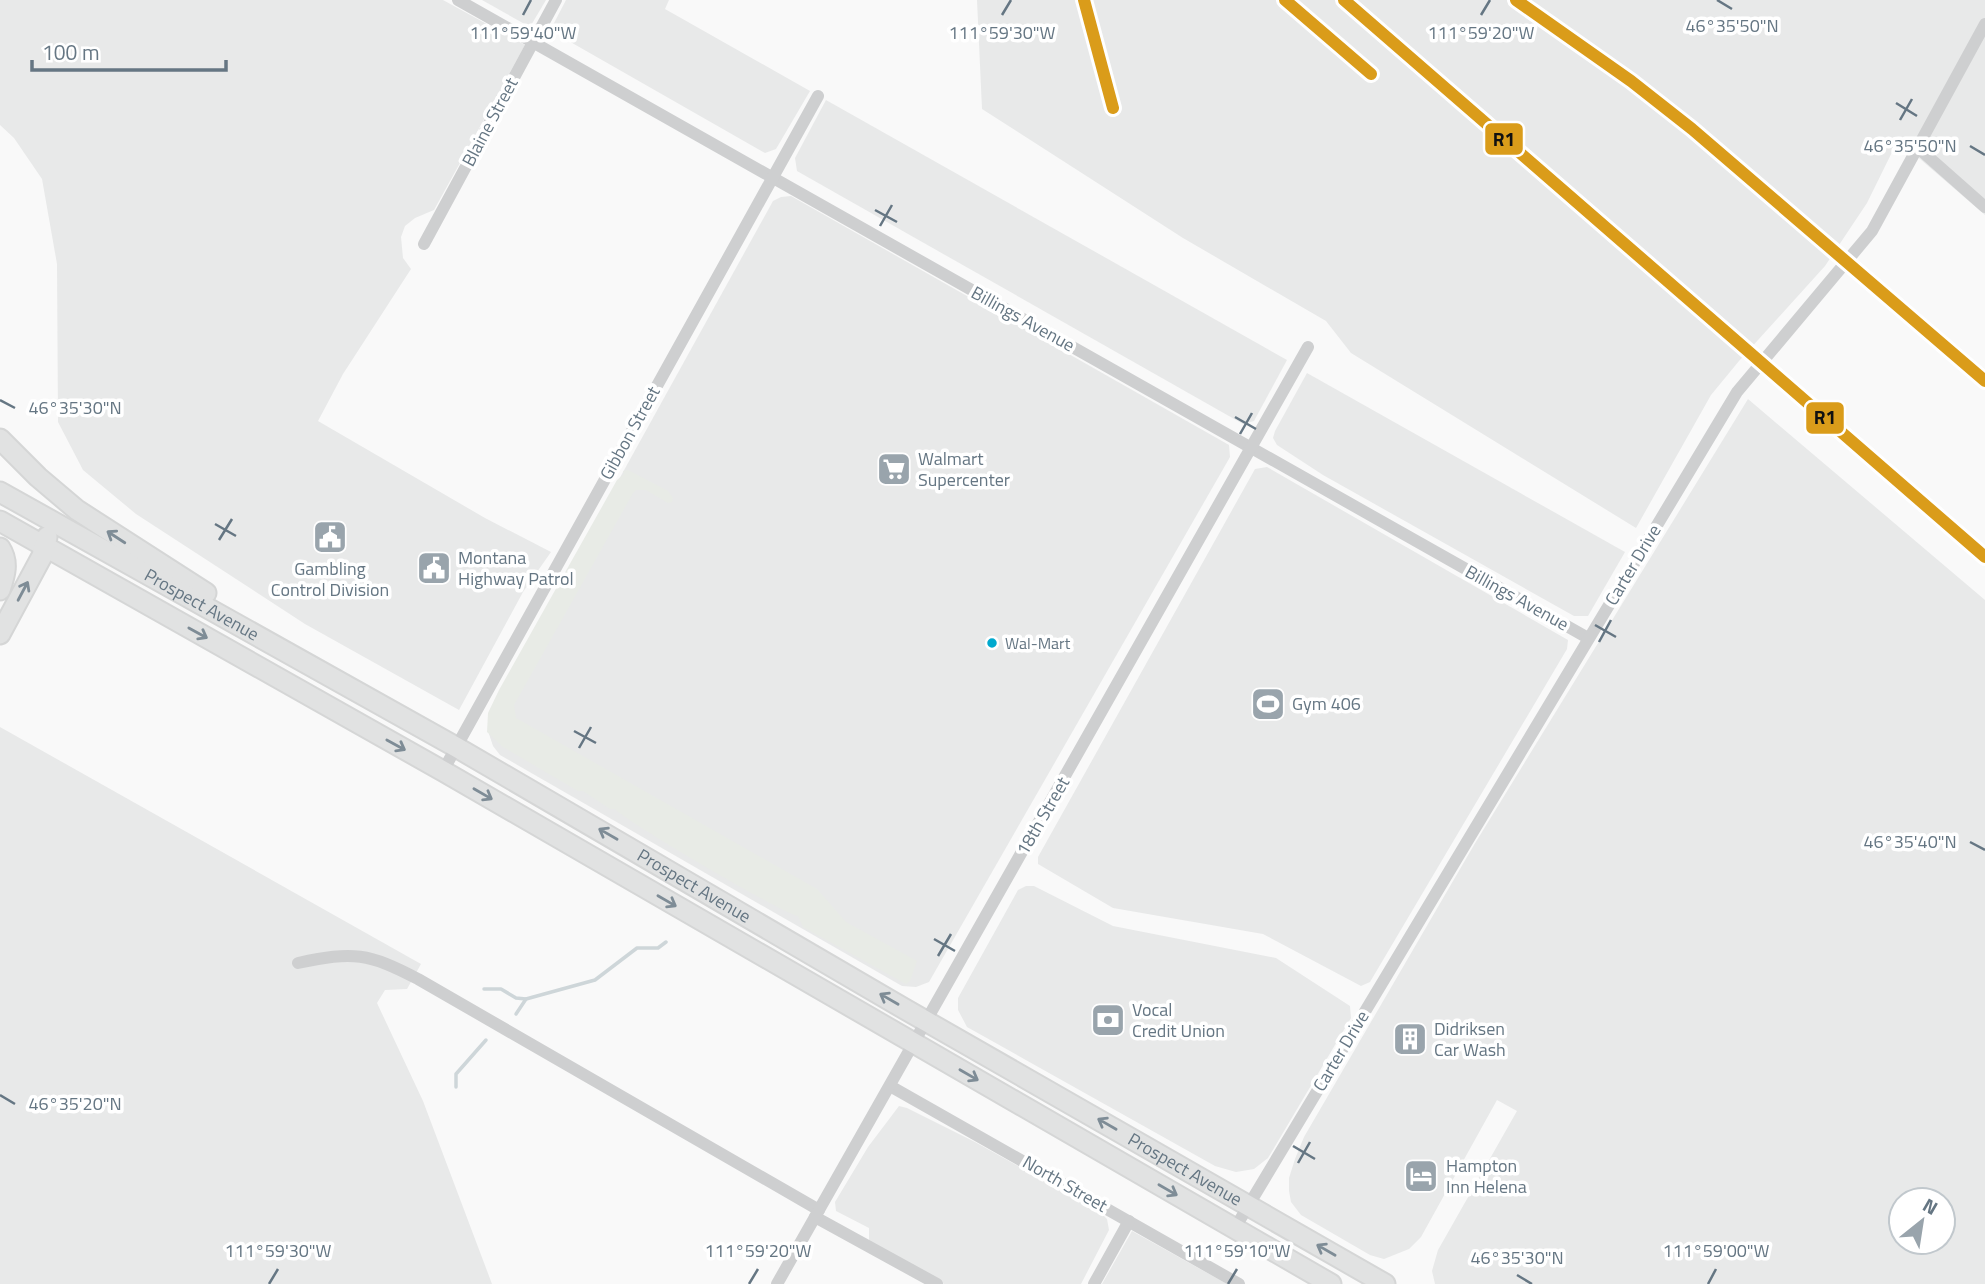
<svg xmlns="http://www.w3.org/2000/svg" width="1985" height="1284" font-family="'Titillium Web',sans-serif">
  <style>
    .built { fill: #e8e9e9; fill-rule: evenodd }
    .green { fill: #e8ebe6 }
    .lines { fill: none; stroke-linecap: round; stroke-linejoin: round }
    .stream { stroke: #ced6d9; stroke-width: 3.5 }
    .highway-casing { stroke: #d5d6d6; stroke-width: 23 }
    .minor { stroke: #cecfd0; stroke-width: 12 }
    .highway { stroke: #e1e2e2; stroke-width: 19 }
    .rail-1-casing { stroke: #fff; stroke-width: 18 }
    .rail-1 { stroke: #da9c1a; stroke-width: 12 }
    .oneway { stroke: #7e8c96 }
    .ticks { fill: none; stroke: #657683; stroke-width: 2.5 }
    .bus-dot { fill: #00a9ce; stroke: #fff; stroke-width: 2.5 }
    .labels { text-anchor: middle; stroke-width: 7; stroke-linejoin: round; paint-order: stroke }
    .bus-label { font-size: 16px; fill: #657683; stroke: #fff; text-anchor: start }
    .street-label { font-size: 18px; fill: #657683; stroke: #fff }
    .poi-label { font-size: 18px; fill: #657683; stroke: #fff; text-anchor: start }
    .ticks-label { font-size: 18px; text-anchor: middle; fill: #657683; stroke: #fff; stroke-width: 7; stroke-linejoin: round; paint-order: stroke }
    .line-badge { stroke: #fff; stroke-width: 2.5 }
    .pale-badge-label { font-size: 19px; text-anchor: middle; font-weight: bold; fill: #111 }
  </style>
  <rect width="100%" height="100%" fill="#f9f9f9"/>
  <g class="built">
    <path d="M0 0H443L525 45 434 210 415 218 405 226 401 237 403 258 411 269 343 374 318 421 485 518 551 552 523 592 459 710 305 624 136 514 83 470 58 422 57 264 42 179 14 138 0 125Z"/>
    <path d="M482 0H546L530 27Z"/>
    <path d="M566 0H669L665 9 810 91 776 149 765 153 560 36 553 25Z"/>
    <path d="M977 0H1985V215L1898 140 1867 203 1825 266 1739 361 1711 395 1636 528 1351 353 1326 321 1183 238 982 109Z"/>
    <path d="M826 100 1287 360 1254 421 1243 424 797 171 795 158Z"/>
    <path d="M791 196 1229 445 1230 457 929 982 916 987 902 986 500 755 493 746 489 734 488 722 493 707 773 201 781 197Z"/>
    <path d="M1307 373 1625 552 1588 616H1574L1323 475 1277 445 1273 438 1275 431Z"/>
    <path d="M1748 399 1985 600V1284H1435L1432 1271 1438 1250 1517 1111 1497 1100 1421 1237 1409 1249 1384 1259 1370 1255 1301 1215 1291 1202 1289 1191V1178L1295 1159 1304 1137 1474 845ZM1943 1200V1242H1901V1200Z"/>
    <path d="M1267 467 1568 640 1567 649 1370 982 1361 986 1263 934 1113 908 1038 864V857L1255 469Z"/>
    <path d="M0 727 421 964 407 989 385 990 377 1003 423 1101 492 1284H0Z"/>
    <path d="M1026 886H1034L1113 926 1276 958 1350 1006 1351 1018 1268 1158 1254 1169 1236 1172 1215 1166 967 1027 958 1010V998L1018 890Z"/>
    <path d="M899 1106 907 1108 975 1142 1100 1212 1107 1219 1109 1230 1081 1284H944L869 1242V1228L836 1211 835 1202 868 1147Z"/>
    <path d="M1132 1231 1227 1284H1102Z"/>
  </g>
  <path class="green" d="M628 470 668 491 673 498 672 502 668 503 646 490H636L633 493 514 705 516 718 817 889 846 922 917 961 910 981 906 984 803 927 798 916C785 915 625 821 615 809H610L583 791H578L503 747 487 732 488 713 499 690 617 480 624 474 623 471Z"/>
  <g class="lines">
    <g class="stream">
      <path d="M484 989H501L516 998 526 999 595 980 637 948H658L666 942"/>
      <path d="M516 1014 526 999"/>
      <path d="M456 1087V1074L486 1040"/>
    </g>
    <g class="highway-casing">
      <g id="highway">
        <path d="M0 439 38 477 77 510 206 593"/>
        <path id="s1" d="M0 492 456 747 903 1008 1385 1284"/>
        <path d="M0 521 443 771 1331 1284"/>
        <path d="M0 548C9 562 5 575 0 590"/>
        <path d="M0 634 42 556 47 537"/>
      </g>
    </g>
    <g class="minor">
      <path d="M458 0 1588 638"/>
      <path d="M1916 146 1985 207"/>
      <path d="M424 244 556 0"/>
      <path d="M443 771 818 96"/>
      <path d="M298 963C354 951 368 953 418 979L819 1210"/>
      <path d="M890 1086 1239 1284"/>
      <path d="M815 1217 937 1284"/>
      <path d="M1235 1228 1737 392 1872 231 1985 24"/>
      <path d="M777 1284 1308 347"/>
      <path d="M1094 1284 1129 1221"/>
    </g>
    <use href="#highway" class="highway"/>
    <g class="rail-1-casing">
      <g id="rail-1">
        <path d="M1084 0 1113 108"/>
        <path d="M1285 0 1371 74"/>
        <path d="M1344 0 1985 557"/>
        <path d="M1516 0 1631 81 1692 129 1985 381"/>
      </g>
    </g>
    <use href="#rail-1" class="rail-1"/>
  </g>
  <defs><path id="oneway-shaft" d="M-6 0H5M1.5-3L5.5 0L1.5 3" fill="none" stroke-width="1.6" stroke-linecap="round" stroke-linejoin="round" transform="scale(1.75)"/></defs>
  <g class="oneway">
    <use href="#oneway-shaft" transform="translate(116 537) rotate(-147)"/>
    <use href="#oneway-shaft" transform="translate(23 591) rotate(-62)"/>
    <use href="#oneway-shaft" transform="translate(198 633) rotate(29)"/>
    <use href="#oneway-shaft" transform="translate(396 745) rotate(29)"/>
    <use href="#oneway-shaft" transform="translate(483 794) rotate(30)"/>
    <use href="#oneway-shaft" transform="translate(608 834) rotate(-150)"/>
    <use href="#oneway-shaft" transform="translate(667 901) rotate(30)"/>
    <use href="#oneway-shaft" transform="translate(889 999) rotate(-150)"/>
    <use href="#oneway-shaft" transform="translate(969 1075) rotate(30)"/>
    <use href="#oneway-shaft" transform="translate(1107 1124) rotate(-150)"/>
    <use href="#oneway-shaft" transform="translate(1168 1190) rotate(30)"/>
    <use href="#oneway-shaft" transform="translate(1326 1250) rotate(-150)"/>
  </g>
  <path class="ticks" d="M1717 0 1732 9M523 15 531 0M1002 15 1011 0M1481 15 1490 0M1896 103 1917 116M1900 120 1912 99M1970 146 1985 155M875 210 897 222M880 226 892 205M0 400 15 408M1235 417 1256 429M1240 434 1252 413M215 524 236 536M219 540 232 519M1595 625 1616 637M1599 642 1611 620M574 731 596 743M579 748 591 727M1970 842 1985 850M934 939 955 951M938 956 951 934M0 1095 15 1104M1293 1146 1315 1159M1298 1163 1310 1142M1517 1275 1532 1284M269 1284 278 1269M749 1284 758 1269M1228 1284 1237 1269M1708 1284 1716 1269"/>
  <defs>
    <g id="supermarket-square" transform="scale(1.75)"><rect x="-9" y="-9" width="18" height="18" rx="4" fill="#99a4ac" stroke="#fff"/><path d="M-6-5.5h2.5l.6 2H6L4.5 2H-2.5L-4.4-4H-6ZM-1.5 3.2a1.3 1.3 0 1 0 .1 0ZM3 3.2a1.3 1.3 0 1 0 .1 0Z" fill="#fff"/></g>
    <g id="civic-square" transform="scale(1.75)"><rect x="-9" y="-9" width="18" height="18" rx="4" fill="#99a4ac" stroke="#fff"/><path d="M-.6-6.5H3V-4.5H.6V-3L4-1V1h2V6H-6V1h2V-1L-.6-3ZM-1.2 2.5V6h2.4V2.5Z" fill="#fff"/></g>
    <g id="stadium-square" transform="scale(1.75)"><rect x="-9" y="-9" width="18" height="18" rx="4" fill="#99a4ac" stroke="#fff"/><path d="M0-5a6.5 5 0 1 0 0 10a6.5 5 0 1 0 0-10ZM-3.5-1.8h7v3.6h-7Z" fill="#fff"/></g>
    <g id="bank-square" transform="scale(1.75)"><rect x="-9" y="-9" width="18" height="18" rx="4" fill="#99a4ac" stroke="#fff"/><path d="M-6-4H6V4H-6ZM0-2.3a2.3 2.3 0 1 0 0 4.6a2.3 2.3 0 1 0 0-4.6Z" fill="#fff"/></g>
    <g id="building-square" transform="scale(1.75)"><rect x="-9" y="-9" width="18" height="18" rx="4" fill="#99a4ac" stroke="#fff"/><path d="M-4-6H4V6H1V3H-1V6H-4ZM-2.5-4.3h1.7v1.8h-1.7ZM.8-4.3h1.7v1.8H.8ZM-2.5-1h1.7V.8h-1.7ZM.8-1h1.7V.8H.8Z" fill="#fff"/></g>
    <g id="hotel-square" transform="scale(1.75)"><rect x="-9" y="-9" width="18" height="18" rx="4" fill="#99a4ac" stroke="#fff"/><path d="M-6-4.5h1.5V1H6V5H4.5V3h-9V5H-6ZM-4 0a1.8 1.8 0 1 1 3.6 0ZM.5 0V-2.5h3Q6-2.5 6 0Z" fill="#fff"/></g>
  </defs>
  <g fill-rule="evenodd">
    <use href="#supermarket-square" x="894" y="469"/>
    <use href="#civic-square" x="330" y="537"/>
    <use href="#civic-square" x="434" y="568"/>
    <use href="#stadium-square" x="1268" y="704"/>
    <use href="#bank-square" x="1108" y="1020"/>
    <use href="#building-square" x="1410" y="1039"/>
    <use href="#hotel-square" x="1421" y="1176"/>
  </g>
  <circle class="bus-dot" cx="992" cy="643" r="6"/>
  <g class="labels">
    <g class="bus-label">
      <text x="1005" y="649">Wal-Mart</text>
    </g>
    <g class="street-label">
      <text transform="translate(490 122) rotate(-62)" y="6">Blaine Street</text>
      <text transform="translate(1023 319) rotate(29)" y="6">Billings Avenue</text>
      <text transform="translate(630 433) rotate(-61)" y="6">Gibbon Street</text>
      <text transform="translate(1633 565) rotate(-59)" y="6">Carter Drive</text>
      <text transform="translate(1517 598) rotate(29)" y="6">Billings Avenue</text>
      <text dy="6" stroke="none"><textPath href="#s1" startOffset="231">Prospect Avenue</textPath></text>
      <text transform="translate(1043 816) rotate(-60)" y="6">18th Street</text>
      <text dy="6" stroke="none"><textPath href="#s1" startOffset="798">Prospect Avenue</textPath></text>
      <text transform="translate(1341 1051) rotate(-59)" y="6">Carter Drive</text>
      <text dy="6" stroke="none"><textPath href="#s1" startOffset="1365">Prospect Avenue</textPath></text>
      <text transform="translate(1065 1184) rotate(30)" y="6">North Street</text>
    </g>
    <g class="poi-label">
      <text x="918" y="465">Walmart<tspan x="918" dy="21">Supercenter</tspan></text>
      <text x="458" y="564">Montana<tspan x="458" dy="21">Highway Patrol</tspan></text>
      <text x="330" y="575" text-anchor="middle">Gambling<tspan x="330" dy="21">Control Division</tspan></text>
      <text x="1292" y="710">Gym 406</text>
      <text x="1132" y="1016">Vocal<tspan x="1132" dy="21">Credit Union</tspan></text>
      <text x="1434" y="1035">Didriksen<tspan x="1434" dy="21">Car Wash</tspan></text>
      <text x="1446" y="1172">Hampton<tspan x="1446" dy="21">Inn Helena</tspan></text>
    </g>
  </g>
  <g class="ticks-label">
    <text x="1732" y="32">46°35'50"N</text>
    <text x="523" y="39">111°59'40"W</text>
    <text x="1002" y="39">111°59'30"W</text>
    <text x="1481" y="39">111°59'20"W</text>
    <text x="1910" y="152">46°35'50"N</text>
    <text x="75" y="414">46°35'30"N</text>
    <text x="1910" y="848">46°35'40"N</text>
    <text x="75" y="1110">46°35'20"N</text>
    <text x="278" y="1257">111°59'30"W</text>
    <text x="758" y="1257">111°59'20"W</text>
    <text x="1237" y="1257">111°59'10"W</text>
    <text x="1716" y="1257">111°59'00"W</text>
    <text x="1517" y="1264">46°35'30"N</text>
  </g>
  <g class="line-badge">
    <rect x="1484" y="122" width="40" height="34" rx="7" fill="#da9c1a"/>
    <rect x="1805" y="401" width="40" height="34" rx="7" fill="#da9c1a"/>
  </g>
  <g class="pale-badge-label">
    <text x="1504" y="146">R1</text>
    <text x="1825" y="424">R1</text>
  </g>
  <g transform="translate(1922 1221) rotate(30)"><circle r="33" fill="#ffffff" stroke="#c1c8cd" stroke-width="2"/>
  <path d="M0-5L12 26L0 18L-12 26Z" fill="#99a4ac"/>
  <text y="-10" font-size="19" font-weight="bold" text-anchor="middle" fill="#657683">N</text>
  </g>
  <path d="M32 60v10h194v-10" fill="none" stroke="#657683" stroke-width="3.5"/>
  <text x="42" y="60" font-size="21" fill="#657683" stroke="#ffffff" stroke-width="5" paint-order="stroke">100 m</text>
</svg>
